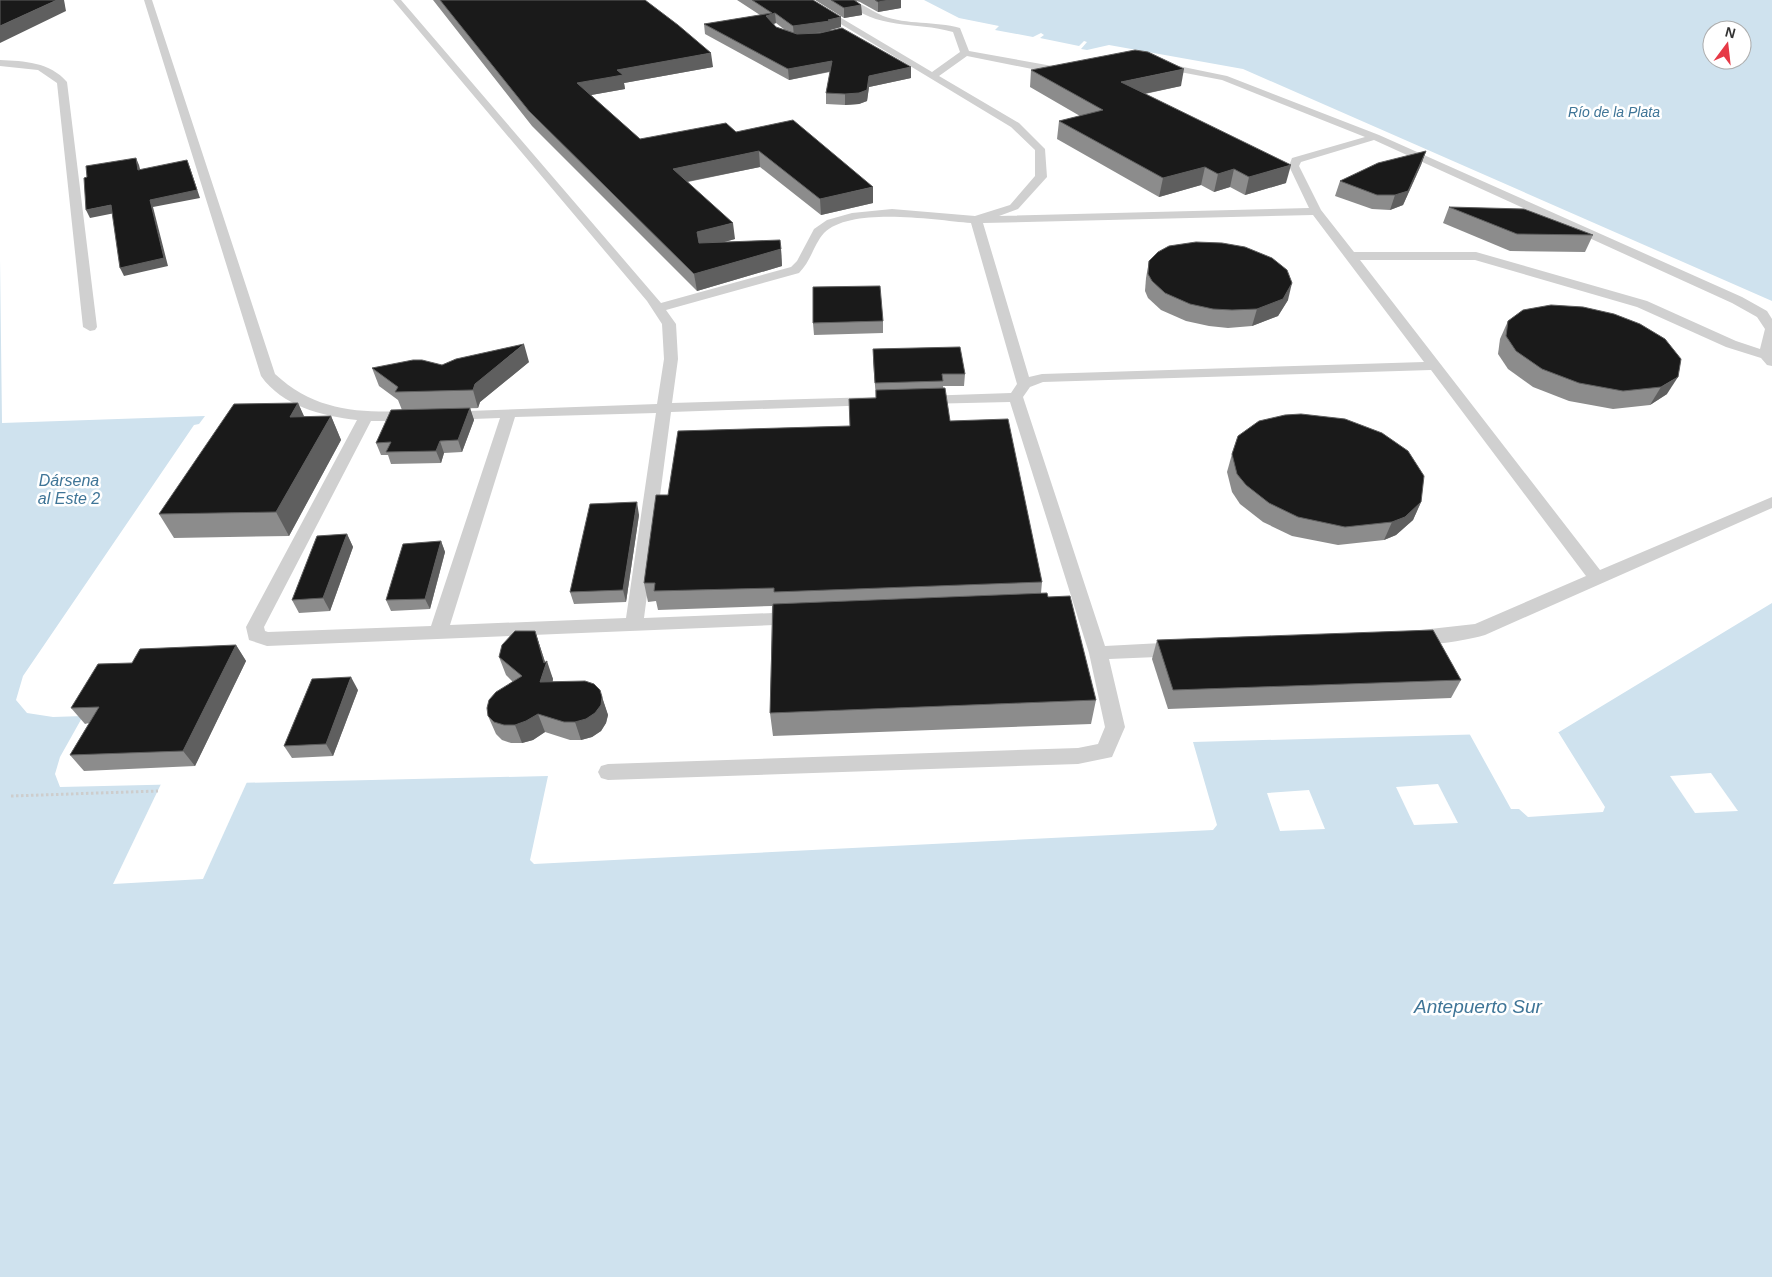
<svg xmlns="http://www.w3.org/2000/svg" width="1772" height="1277" font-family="Helvetica,sans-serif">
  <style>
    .water { fill: #cfe2ee; fill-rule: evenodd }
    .pier { fill: #fff }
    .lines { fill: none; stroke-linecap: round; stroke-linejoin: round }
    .path { stroke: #cdcdcd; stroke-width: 3; stroke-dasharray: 2.5 2.5; stroke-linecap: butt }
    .lane { fill: #d0d0d0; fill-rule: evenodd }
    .wall { fill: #8c8c8c; fill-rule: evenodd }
    .shaded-wall { fill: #5f5f5f }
    .building { fill: #1a1a1a; stroke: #5f5f5f }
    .labels { text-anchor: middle; stroke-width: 5; stroke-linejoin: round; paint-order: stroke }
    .far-water-label { font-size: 14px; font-style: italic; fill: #3f7597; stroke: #fff }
    .water-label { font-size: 16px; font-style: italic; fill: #3f7597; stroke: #fff }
    .near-water-label { font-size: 19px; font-style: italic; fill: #3f7597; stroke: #fff }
  </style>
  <rect width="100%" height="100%" fill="#fff"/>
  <g class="water">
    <path d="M924 0H1772V301L1243 69 1109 45 1087 50 1081 49 1087 42 1084 41 1079 46 1040 38 1044 35 1041 33 1033 37 995 30 999 26 959 18ZM1712 30H1742V60H1712Z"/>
    <path d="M0 259 2 423 205 416 199 424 194 425 23 676 16 700 27 713 53 717 83 716 60 757 55 774 60 787 548 776 530 860 534 864 1213 830 1217 825 1193 742 1559 732 1772 603V1277H0Z"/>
  </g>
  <g class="pier">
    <path d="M1557 730 1605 807 1603 812 1528 817 1519 809H1511L1469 733Z"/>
    <path d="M1711 773 1738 811 1695 813 1670 776Z"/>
    <path d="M247 782 203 879 113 884 161 784Z"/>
    <path d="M1438 784 1458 823 1414 825 1396 787Z"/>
    <path d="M1309 790 1325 829 1280 831 1267 793Z"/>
  </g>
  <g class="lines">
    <path class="path" d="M11 796 158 791"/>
    <g class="lane">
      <path d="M144 0H152L275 374C316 412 360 413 413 411L418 413 421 416 418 419 413 421H371L264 627 265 631 268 632 431 626 500 418 445 420 440 418 437 415 440 412 657 404 664 359 662 324 647 301 393 0H401L661 303 791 267 797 261 814 229 827 220 852 213 892 209 975 216 1010 205 1035 176V150L1011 127 801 0H811L932 72 960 52 953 32C915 21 876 31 844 0 859 0 869 10 883 16 907 25 935 21 960 28L969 51 1069 69V73L1057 74 967 56 939 76 1019 123 1045 149 1047 177 1018 209 999 216 1309 208 1289 166 1292 158 1365 137 1222 80 1159 68 1154 65 1159 62 1227 76 1379 135 1742 297 1767 311 1772 319V366L1767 365 1761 358 1726 347 1637 307 1475 260H1360L1600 570 1772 497V508L1485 635C1464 641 1424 648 1403 642L1401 637 1403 632 1475 624 1586 576 1431 370 1043 382 1030 387 1023 397 1105 646 1181 642 1188 644 1190 649 1188 654 1181 656 1109 659 1125 727 1112 757 1078 764 608 780 601 778 598 772 601 766 608 764 1078 748 1098 744 1105 727 1089 653 1010 402 923 404 918 403 916 400 918 397 923 396 1011 393 1017 384 971 223C935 220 851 206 824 233 814 244 811 261 799 273L666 310 676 324 678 359 672 403 875 397 880 398 882 401 880 404 875 405 671 412 644 618 798 612 805 613 807 618 805 623 798 624 267 646 249 640 246 627 357 420C322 416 282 406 261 376ZM1374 140 1732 303 1757 317 1765 329 1760 349 1736 341 1647 301 1476 252H1354L1321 210 1299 166 1301 162ZM1313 215 1424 362 1042 374 1029 377 983 223ZM656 413 626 618 450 625 515 417Z"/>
      <path d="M0 60C24 61 50 62 67 82L97 327 95 330 90 331 83 327 57 83 38 70 0 66Z"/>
    </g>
  </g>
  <g class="wall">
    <path d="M433 0H645L713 67 624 83 625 89 591 95 640 139 736 132 873 203 821 215 760 167 688 182 735 239 724 242 781 249 782 266 697 291 532 126Z"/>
    <path d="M737 0H813L841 27 830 30V31L911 67V78L869 87 867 101 859 104 845 105 826 104V93L830 72 789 80 705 34 704 24 760 15ZM776 23 785 30 776 27 774 24Z"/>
    <path d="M815 0H901V8L878 12 860 2 856 1 861 5 862 15 844 18Z"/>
    <path d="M1031 70 1181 86 1145 94 1286 183 1245 195 1230 187 1214 192 1201 185 1159 197 1057 139 1059 121 1080 116 1030 87Z"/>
    <path d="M1426 151 1421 165 1403 205 1390 210 1372 209 1335 196 1340 181Z"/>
    <path d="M1449 207 1593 235 1585 252 1510 251 1443 223Z"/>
    <path d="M1149 261 1288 300 1278 316 1252 326 1228 328 1209 326 1186 321 1161 310 1148 298 1145 291 1146 278Z"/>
    <path d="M1614 314 1667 394 1650 405 1613 409 1569 401 1533 387 1508 369 1498 354 1500 339 1508 321Z"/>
    <path d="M883 321V333L814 335 813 323Z"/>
    <path d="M873 349 965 374 964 386H943L950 421 1042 582 1041 593 1048 597 1096 700 1091 724 773 736 770 713 772 606 658 610 656 601 648 602 644 583 668 495 850 426 876 398 873 361Z"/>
    <path d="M529 362 480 402 478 408 423 409 470 408 474 420 462 452 444 453 441 463 391 464 388 455H381L376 443 402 410 398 400 379 386 372 368Z"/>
    <path d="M298 403 304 417 331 416 341 440 289 536 174 538 159 514Z"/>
    <path d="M1232 454 1421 502 1413 520 1396 535 1384 540 1338 545 1292 536 1263 522 1240 504 1232 492 1227 472Z"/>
    <path d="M639 515 626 602 574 604 570 592Z"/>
    <path d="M347 534 353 547 330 611 299 613 292 600Z"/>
    <path d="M441 541 445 552 430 609 391 611 386 600Z"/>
    <path d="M535 631 545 662 553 679V682L602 697 608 715 606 723 601 731 592 737 581 740H570L545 732 533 740 522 743H511L502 740 496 734 488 716 513 682 506 675 499 657Z"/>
    <path d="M1157 640 1461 680 1451 698 1168 709 1152 659Z"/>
    <path d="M236 645 246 661 195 766 84 771 70 755 89 723 85 724 71 708 132 663Z"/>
    <path d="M358 690 333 756 292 758 284 746Z"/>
  </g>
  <g class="shaded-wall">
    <path d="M57 0H64L66 11 0 43V26Z"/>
    <path d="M890 0H901V8L878 12V2Z"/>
    <path d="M861 5 862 15 844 18V8Z"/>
    <path d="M775 13 776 23 766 26V16Z"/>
    <path d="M841 17V27L830 30V31L794 36 793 26Z"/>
    <path d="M711 53 713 67 624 83 625 89 580 97 577 83 617 70Z"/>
    <path d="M832 61V71L789 80 788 69Z"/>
    <path d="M911 67V78L869 87 867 101 859 104 845 105V94L869 76Z"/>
    <path d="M1184 69 1181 86 1119 99 1121 82Z"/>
    <path d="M759 151 760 167 675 184 673 169Z"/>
    <path d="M1426 151 1421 165 1403 205 1390 210 1395 195Z"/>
    <path d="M136 158 139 165 142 177 138 170Z"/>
    <path d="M187 160 190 168 200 198 153 207 168 266 124 276 120 268 150 200Z"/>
    <path d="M1291 165 1286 183 1245 195 1249 177Z"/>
    <path d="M1205 167 1201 185 1159 197 1163 178Z"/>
    <path d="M1234 169 1230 187 1214 192 1218 174Z"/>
    <path d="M873 187V203L821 215 820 199Z"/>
    <path d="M111 205 115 213 90 218 86 210Z"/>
    <path d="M733 223 735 239 699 249 697 232Z"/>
    <path d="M781 249 782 266 697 291 694 274Z"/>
    <path d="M1292 283 1288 300 1278 316 1252 326 1257 309Z"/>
    <path d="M524 344 529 362 480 402 478 408 473 390 475 384Z"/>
    <path d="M1678 377 1667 394 1650 405 1661 387Z"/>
    <path d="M298 403 309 427 290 417Z"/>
    <path d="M470 408 474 420 462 452 458 440Z"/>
    <path d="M331 416 341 440 289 536 276 512Z"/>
    <path d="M440 441 444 453 441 463 436 451Z"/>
    <path d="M637 502 639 515 626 602 623 590Z"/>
    <path d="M1421 502 1413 520 1396 535 1384 540 1392 522Z"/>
    <path d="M347 534 353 547 330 611 323 598Z"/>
    <path d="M441 541 445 552 430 609 425 599Z"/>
    <path d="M535 631 546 665 547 661 553 679 546 700 540 682Z"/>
    <path d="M236 645 246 661 195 766 183 751Z"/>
    <path d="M351 677 358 690 333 756 326 744Z"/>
    <path d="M602 697 608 715 606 723 601 731 592 737 581 740 575 722Z"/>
    <path d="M538 714 545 732 533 740 522 743 515 725Z"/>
  </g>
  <g class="building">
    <path d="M0 0H57L0 26Z"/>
    <path d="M440 0H645L678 25 711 53 617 70 623 75 577 83 640 139 726 123 736 132 793 120 873 187 820 199 759 151 673 169 733 223 697 232 699 243 780 240 781 249 694 274 529 111Z"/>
    <path d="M752 0H813L841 17 828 20 830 21 793 26 775 13 766 16 776 27 797 34 820 33 842 28 911 67 869 76 867 90 859 93 845 94 826 93 832 61 788 69 704 24 772 13Z"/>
    <path d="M831 0H854L861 5 844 8Z"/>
    <path d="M875 0H890L878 2Z"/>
    <path d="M1135 50 1148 52 1184 69 1121 82 1291 165 1249 177 1234 169 1218 174 1205 167 1163 178 1059 121 1103 110 1031 70Z"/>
    <path d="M1426 151 1408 191 1395 195H1377L1340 181 1378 163Z"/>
    <path d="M136 158 138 170 187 160 197 190 150 200 164 258 120 268 111 205 86 210 84 178 87 177 86 166Z"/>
    <path d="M1449 207 1524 209 1593 235 1517 234Z"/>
    <path d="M1196 242 1222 243 1245 247 1272 258 1287 270 1292 283 1283 299 1257 309 1232 310 1213 309 1190 304 1165 293 1152 281 1148 274 1149 261 1158 252 1169 246Z"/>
    <path d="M880 286 883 321 813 323V287Z"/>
    <path d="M1551 305 1583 307 1614 314 1640 324 1665 339 1681 359 1678 377 1661 387 1623 391 1579 383 1542 369 1516 351 1506 336 1508 321 1523 310Z"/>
    <path d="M524 344 475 384 473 390 395 392 398 387 372 368 413 360H422L442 365 456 359Z"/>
    <path d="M960 347 965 374H942L943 381 875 383 873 349Z"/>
    <path d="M945 388 950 421 1008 419 1042 582 774 592V588L654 591 655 583H644L656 495H668L678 431 850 426 849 399 876 398V390Z"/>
    <path d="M298 403 290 417 331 416 276 512 159 514 234 404Z"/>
    <path d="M470 408 458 440 440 441 436 451 386 452 391 442 376 443 391 410Z"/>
    <path d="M1301 414 1345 419 1382 433 1408 451 1424 476 1421 502 1405 517 1392 522 1345 527 1298 517 1269 503 1246 485 1237 474 1232 454 1238 436 1259 421 1285 415Z"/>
    <path d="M637 502 623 590 570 592 590 504Z"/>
    <path d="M347 534 323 598 292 600 317 536Z"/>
    <path d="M441 541 425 599 386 600 403 544Z"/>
    <path d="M1047 593 1048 597 1070 596 1096 700 770 713 773 604Z"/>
    <path d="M1433 630 1461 680 1173 690 1157 640Z"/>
    <path d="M515 631H535L544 663 547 661 540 682 585 681 594 684 600 690 602 697 601 705 595 713 586 719 575 722H564L538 714 526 721 515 725H504L494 722 488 716 487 708 489 700 496 692 522 676 499 657 502 645Z"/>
    <path d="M236 645 183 751 70 755 99 707 71 708 98 664 132 663 140 649Z"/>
    <path d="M351 677 326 744 284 746 312 679Z"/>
  </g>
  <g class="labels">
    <g class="far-water-label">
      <text x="1614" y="117">Río de la Plata</text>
    </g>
    <g class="water-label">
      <text x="69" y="486">Dársena<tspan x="69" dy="18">al Este 2</tspan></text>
    </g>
    <g class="near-water-label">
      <text x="1478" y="1013">Antepuerto Sur</text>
    </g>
  </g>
  <g transform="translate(1727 45) rotate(15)"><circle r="24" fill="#ffffff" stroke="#adadad"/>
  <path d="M0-4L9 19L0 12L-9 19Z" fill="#e63946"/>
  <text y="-8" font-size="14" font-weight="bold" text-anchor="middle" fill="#333333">N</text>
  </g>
</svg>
